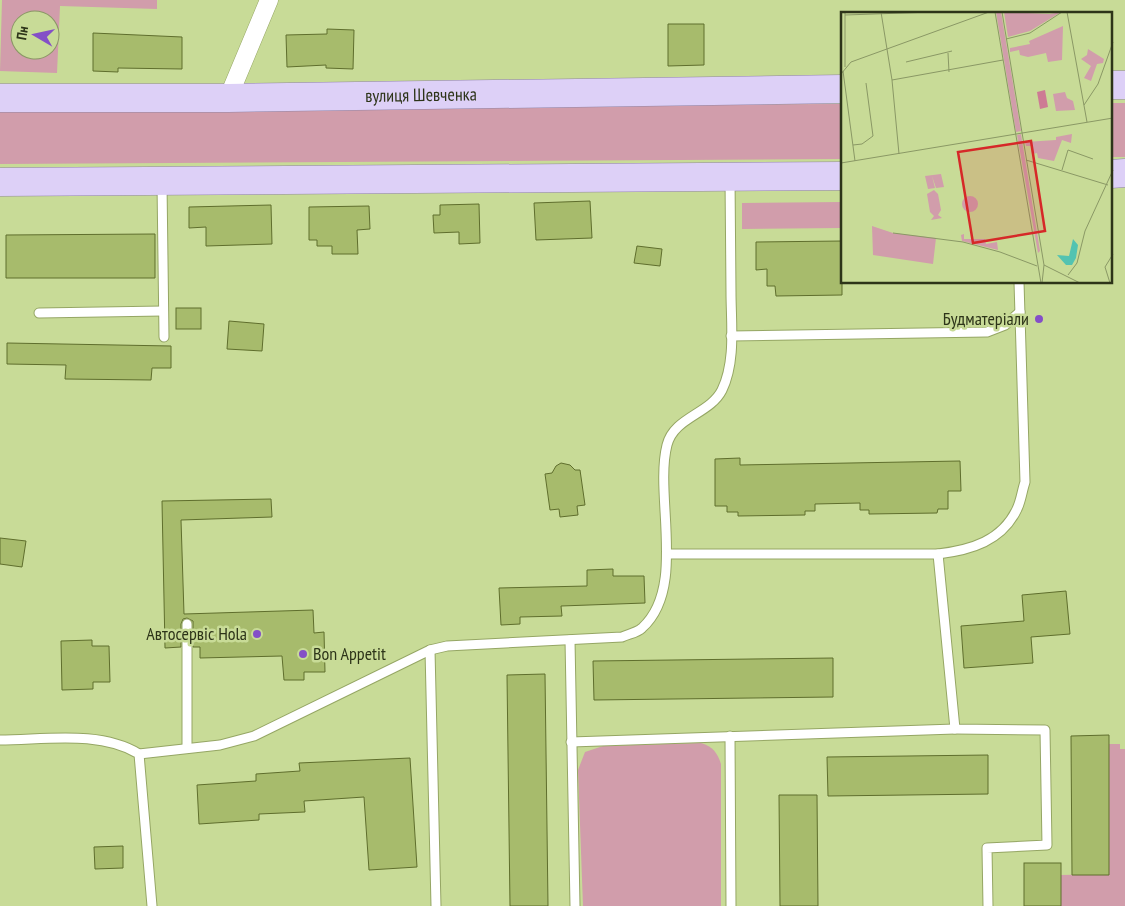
<svg xmlns="http://www.w3.org/2000/svg" width="1125" height="906" font-family="'PT Sans Narrow',sans-serif">
  <style>
    .green { fill: #d19dab; fill-rule: evenodd }
    .building { fill: #a7bb6c; stroke: #5f6e2d }
    .lines { fill: none; stroke-linecap: round; stroke-linejoin: round }
    .lane-casing { stroke: #95a664; stroke-width: 11 }
    .street-casing { stroke: #95a664; stroke-width: 19 }
    .primary-casing { stroke: #9185a6; stroke-width: 29 }
    .lane { stroke: #fff; stroke-width: 9 }
    .street { stroke: #fff; stroke-width: 18 }
    .primary { stroke: #ddd0f7; stroke-width: 28 }
    .poi-dot { fill: #844fc7; stroke: #c8db97; stroke-width: 2 }
    .labels { text-anchor: middle; stroke-width: 5; stroke-linejoin: round; paint-order: stroke }
    .street-label { font-size: 18px; fill: #2d3419; stroke: #c8db97 }
    .poi-label { font-size: 18px; fill: #2d3419; stroke: #c8db97; text-anchor: end }
    .inset-road { fill: none; stroke: #8a9865; stroke-width: 1 }
    .view { fill: #d62828; fill-opacity: 0.15; stroke: #d62828; stroke-width: 2.5 }
    .inset-edge { fill: none; stroke: #2d3419; stroke-width: 2.5 }
  </style>
  <rect width="100%" height="100%" fill="#c8db97"/>
  <g class="green">
    <path d="M2 0H157V9L60 6 57 73 0 71ZM20 20H50V50H20Z"/>
    <rect x="1111" y="103" width="14" height="54"/>
    <path d="M842 104V159L0 164V106Z"/>
    <path d="M842 202V228L742 229V203Z"/>
    <path d="M701 743C713 747 717 752 721 764V906H583L578 770 585 752 603 746Z"/>
    <path d="M1109 744H1120V749H1125V906H1061V875L1109 874Z"/>
  </g>
  <g class="building">
    <path d="M668 24H704V65L668 66Z"/>
    <path d="M327 29 354 30 353 69 326 68V65L287 67 286 35 327 34Z"/>
    <path d="M93 33 182 37V69L118 68V72L93 71Z"/>
    <path d="M590 201 592 238 536 240 534 203Z"/>
    <path d="M479 204 480 243 459 244V232L434 233 433 215H440V205Z"/>
    <path d="M271 205 272 244 206 246V227L189 228V207Z"/>
    <path d="M369 206 370 229 357 230 358 254H332V246H317V240H309V207Z"/>
    <path d="M155 234V278H6V235Z"/>
    <path d="M842 241V295L776 296 775 286H767V269L756 270V242Z"/>
    <path d="M637 246 662 249 660 266 634 263Z"/>
    <rect x="176" y="308" width="25" height="21"/>
    <path d="M229 321 264 324 262 351 227 349Z"/>
    <path d="M7 343 171 346V368H152L151 380 65 379 66 365 7 364Z"/>
    <path d="M740 458V465L960 461 961 491H948V509H938L937 513 869 514V510H860V503L815 504V511H805V515L738 516V512H727V506H715V459Z"/>
    <path d="M561 463 570 465 575 470H580L585 505 577 506 578 515 560 517 559 509 550 510 545 474 552 473 556 466Z"/>
    <path d="M271 499 272 517 181 520 184 614 313 610 314 633 324 632 325 672H304V680H284L282 656 200 658V647H193V621L187 618 183 619 181 624V647L165 648 162 501Z"/>
    <path d="M0 538 26 541 22 567 0 564Z"/>
    <path d="M613 569V576H644L645 603 561 606 562 616 520 617V624L501 625 499 588 587 586V570Z"/>
    <path d="M1066 591 1070 634 1031 637 1033 663 964 668 961 626 1024 621 1022 595Z"/>
    <path d="M92 640V646H109L110 682H93V689L62 690 61 641Z"/>
    <path d="M833 658V697L594 700 593 661Z"/>
    <path d="M545 674 548 906H510L507 675Z"/>
    <path d="M1109 735V875H1072L1071 736Z"/>
    <path d="M988 755V794L828 796 827 757Z"/>
    <path d="M410 758 417 867 369 870 364 797 304 801 305 812 259 814V820L199 824 197 785 256 781V774L300 771 299 763Z"/>
    <path d="M779 795H817L818 906H780Z"/>
    <path d="M123 846V868L95 869 94 847Z"/>
    <rect x="1024" y="863" width="37" height="43"/>
  </g>
  <g class="lines">
    <g class="lane-casing">
      <g id="lane">
        <path d="M162 183 164 337"/>
        <path d="M39 313 163 311"/>
        <path d="M731 336 987 332 1005 325 1020 312"/>
        <path d="M668 554H938C971 550 1002 541 1017 509 1021 501 1022 491 1025 482L1019 282"/>
        <path d="M938 554 955 729 1045 730 1047 845 987 848 988 906"/>
        <path d="M187 624V748"/>
        <path d="M570 640 575 906"/>
        <path d="M430 650 436 906"/>
        <path d="M730 736 731 906"/>
        <path d="M0 740C44 740 100 730 139 754L152 906"/>
        <path d="M571 742 955 729"/>
        <path d="M139 754 220 745 254 736 430 650 447 646 622 637C628 634 637 633 642 628 687 588 654 496 667 445 674 417 710 414 722 390 736 361 731 323 731 292 731 254 730 216 730 178"/>
      </g>
    </g>
    <g class="street-casing">
      <path id="street" d="M228 98 269 0"/>
    </g>
    <g class="primary-casing">
      <g id="primary">
        <path d="M1111 85H1125"/>
        <path id="s1" d="M0 98H228L842 89"/>
        <path d="M1111 174 1125 173"/>
        <path d="M0 182 842 176"/>
      </g>
    </g>
    <use href="#lane" class="lane"/>
    <use href="#street" class="street"/>
    <use href="#primary" class="primary"/>
  </g>
  <g class="poi-dot">
    <circle cx="1039" cy="319" r="5"/>
    <circle cx="257" cy="634" r="5"/>
    <circle cx="303" cy="654" r="5"/>
  </g>
  <g class="labels">
    <g class="street-label">
      <text dy="6" stroke="none"><textPath href="#s1" startOffset="421">вулиця Шевченка</textPath></text>
    </g>
    <g class="poi-label">
      <text x="1029" y="325">Будматеріали</text>
      <text x="247" y="640">Автосервіс Hola</text>
      <text x="313" y="660" text-anchor="start">Bon Appetit</text>
    </g>
  </g>
  <g transform="translate(841 12)">
    <rect width="271" height="271" fill="#c8db97"/>
    <path d="M155 0H160L180 119 175 120ZM163 0 209 2 220 0 189 19 167 25ZM222 14 221 48 207 50 205 41 187 45 179 43 178 38 169 40V36L189 32 188 29ZM247 37 263 47 262 51 256 52 250 69 243 66 250 54 240 47 246 43ZM224 80 226 86 232 89 234 98 215 99 212 82ZM180 122 199 239 197 241 176 123ZM231 122 230 131 221 128 213 149 197 146 196 141 191 142 190 134H185L184 130 215 128V125ZM100 162 103 175 95 176 91 164 94 176 87 177 84 164ZM93 178 97 182 100 198 97 203 101 206 90 208 93 204 89 200 86 182ZM121 192a8 8 0 1 1 16 0a8 8 0 1 1-16 0ZM31 214 52 221 95 226 92 252 32 243ZM123 222V227H144L145 232 156 230 157 238 121 229 120 223Z" fill="#d19dab"/>
    <path d="M204 78 207 95 199 97 196 80Z" fill="#cd7b94"/>
    <path d="M232 227 237 233 235 246 231 253H225L216 243 228 244Z" fill="#53c3b1"/>
    <path class="inset-road" d="M40 0 51 68 58 142M154 0 200 271M161 0 203 253 201 271M226 0 246 110M4 3 91 0M165 27 189 21 221 0M107 41 108 60M65 50 111 39M4 55V0M2 59 14 149M0 62 10 50 148 0M51 68 162 48M243 93 257 72 272 30M12 133 21 132 32 124 25 71M185 148 267 173M0 151 272 106M221 158 227 138 252 147M52 221 122 230 159 240 196 254M203 253 239 271M227 263 236 251 244 219 272 158M269 271 264 255 272 242"/>
    <path class="view" d="M190 129 204 219 132 231 117 140Z"/>
    <rect width="271" height="271" class="inset-edge"/>
  </g>
  <g transform="translate(35 35) rotate(279)"><circle r="24" fill="#c8db97" stroke="#8a9865"/>
  <path d="M0-4L9 19L0 12L-9 19Z" fill="#844fc7"/>
  <text y="-8" font-size="14" font-weight="bold" text-anchor="middle" fill="#2d3419">Пн</text>
  </g>
</svg>
